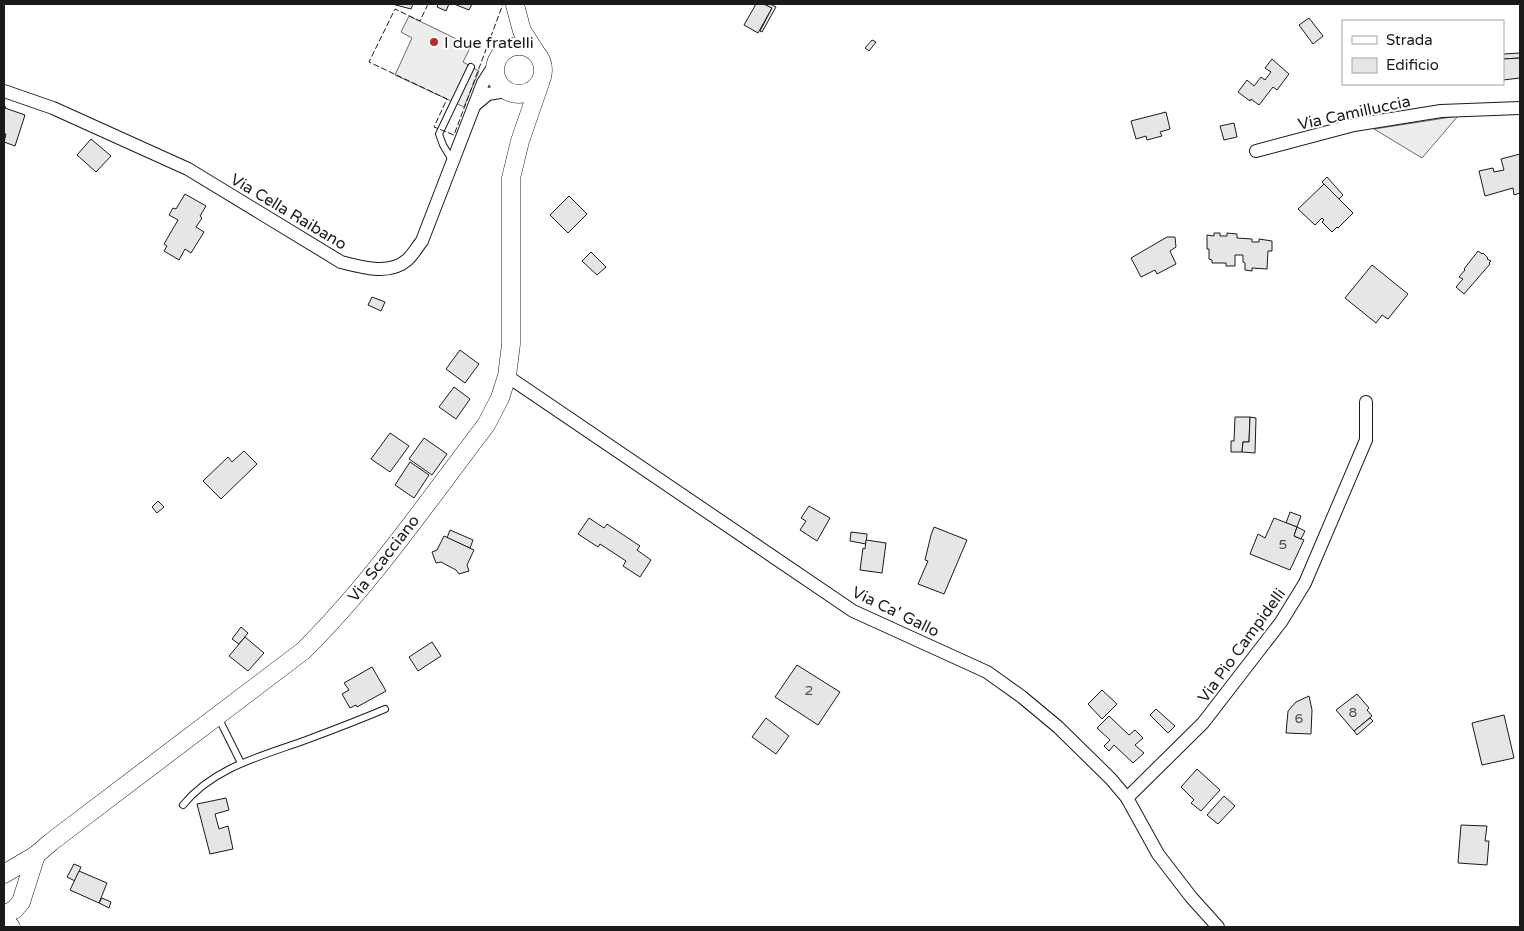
<svg xmlns="http://www.w3.org/2000/svg" width="1524" height="931" font-family="'Varela Round',sans-serif">
  <style>
    .built { fill: #ededed; stroke: #6a6a6a }
    .building { fill: #e6e6e6; stroke: #1a1a1a }
    .lines { fill: none; stroke-linecap: round; stroke-linejoin: round }
    .lane-casing { stroke: #1a1a1a; stroke-width: 8 }
    .street-casing { stroke: #1a1a1a; stroke-width: 14 }
    .secondary-casing { stroke: #1a1a1a; stroke-width: 19 }
    .lane { stroke: #fff; stroke-width: 6 }
    .street { stroke: #fff; stroke-width: 12 }
    .secondary { stroke: #fff; stroke-width: 18 }
    .fence { stroke: #1a1a1a; stroke-width: 1; stroke-dasharray: 6 2.5; stroke-linecap: butt }
    .poi-dot { fill: #c62828; stroke: #fff; stroke-width: 2 }
    .labels { text-anchor: middle; stroke-width: 4; stroke-linejoin: round; paint-order: stroke }
    .number-label { font-size: 14px; fill: #4d4d4d }
    .poi-label { font-size: 16px; fill: #1a1a1a; stroke: #fff; text-anchor: start }
    .street-label { font-size: 16px; fill: #1a1a1a; stroke: #fff }
  </style>
  <rect width="100%" height="100%" fill="#fff"/>
  <g class="built">
    <path d="M409 16 471 46 463 62 479 71 464 107 395 75 412 38 401 32Z"/>
    <path d="M1458 116 1422 158 1374 129Z"/>
  </g>
  <g class="building">
    <path d="M392 4H413L411 9Z"/>
    <path d="M438 4H449L446 11 437 7Z"/>
    <path d="M454 4H472L469 10Z"/>
    <path d="M756 4H764L772 8 758 33 744 25Z"/>
    <path d="M764 4H770L776 7 762 32 760 31 772 8Z"/>
    <path d="M1309 18 1323 36 1313 44 1299 25Z"/>
    <path d="M872 40 876 42 869 51 865 48Z"/>
    <path d="M1520 53V58L1503 59V54Z"/>
    <path d="M1520 58V78L1503 80V59Z"/>
    <path d="M1272 59 1289 74 1277 90 1273 87 1259 105 1251 99 1250 101 1238 92 1247 80 1254 86 1261 77 1265 80 1271 72 1265 68Z"/>
    <path d="M4 106 6 107 5 108 25 115 15 146 4 142 6 134 4 133Z"/>
    <path d="M1166 112 1170 129 1160 132 1162 136 1147 140 1146 136 1136 139 1131 121Z"/>
    <path d="M1234 123 1237 137 1224 140 1220 126Z"/>
    <path d="M91 139 111 156 96 172 77 155Z"/>
    <path d="M1520 154V193L1514 195 1513 188 1485 196 1479 171 1493 168 1494 172 1504 170 1501 159Z"/>
    <path d="M1327 177 1343 195 1339 199 1322 182Z"/>
    <path d="M1324 184 1353 213 1338 228 1337 227 1332 232 1322 222 1324 220 1322 218 1315 225 1298 209Z"/>
    <path d="M185 194 206 206 200 216 202 218 196 227 204 232 191 253 185 249 179 260 164 251 167 246 164 244 178 220 169 215 173 208 176 209Z"/>
    <path d="M569 196 587 214 568 233 550 215Z"/>
    <path d="M1214 233H1220V236H1227V233L1237 234V238L1252 239V242H1259V239L1272 241V251H1268L1267 269 1252 268V271L1245 270V263L1243 262V255H1235V266H1226V263H1212V260L1209 259V249H1207V235L1214 236Z"/>
    <path d="M1167 237H1175L1176 247 1170 251 1176 264 1157 274 1155 270 1141 277 1131 258Z"/>
    <path d="M1478 251 1482 254 1483 253 1488 258 1487 259 1491 261 1489 263 1490 264 1464 294 1456 287 1463 279 1459 277 1465 270 1464 269Z"/>
    <path d="M591 252 606 267 597 275 582 261Z"/>
    <path d="M1372 265 1408 294 1388 319 1382 315 1376 323 1345 298Z"/>
    <path d="M372 297 385 302 381 311 368 305Z"/>
    <path d="M460 350 479 364 465 383 446 369Z"/>
    <path d="M454 387 470 399 456 419 439 407Z"/>
    <path d="M1235 417H1250L1249 442H1243L1242 452H1231V441H1234Z"/>
    <path d="M1250 417 1256 418 1255 453 1242 452 1243 442H1249Z"/>
    <path d="M390 433 409 446 390 472 371 459Z"/>
    <path d="M424 438 447 454 432 475 409 459Z"/>
    <path d="M244 451 257 464 221 499 203 481 228 457 232 462Z"/>
    <path d="M410 462 429 475 414 498 395 485Z"/>
    <path d="M158 501 164 507 157 513 152 507Z"/>
    <path d="M809 506 830 518 817 541 800 530 806 521 801 518Z"/>
    <path d="M1290 512 1301 516 1297 527 1286 523Z"/>
    <path d="M589 518 604 528 607 524 640 546 637 550 651 560 640 577 623 566 626 561 600 544 598 547 578 534Z"/>
    <path d="M1274 518 1297 527 1294 536 1304 540 1290 570 1250 554 1258 534 1265 538Z"/>
    <path d="M934 527 967 540 944 594 918 584 928 561 925 560 931 535Z"/>
    <path d="M1297 527 1305 531 1301 539 1294 536Z"/>
    <path d="M450 530 473 540 470 548 447 538Z"/>
    <path d="M851 532 867 534 866 544 850 541Z"/>
    <path d="M444 536 474 550 467 565 469 571 459 574 456 570 441 562 436 563 432 552 437 550Z"/>
    <path d="M866 540 886 543 882 573 860 570 863 548 865 549Z"/>
    <path d="M241 627 248 633 239 644 232 639Z"/>
    <path d="M245 637 264 653 248 671 229 656Z"/>
    <path d="M432 642 441 656 418 671 409 657Z"/>
    <path d="M797 665 840 692 818 725 775 697Z"/>
    <path d="M372 667 386 691 357 707 356 705 350 708 342 694 349 690 344 683Z"/>
    <path d="M1102 690 1117 704 1102 719 1088 704Z"/>
    <path d="M1357 694 1369 708 1367 710 1372 716 1354 731 1336 710Z"/>
    <path d="M1309 696 1312 710 1311 734 1286 733 1288 711 1296 702Z"/>
    <path d="M1156 709 1175 726 1168 733 1150 715Z"/>
    <path d="M1504 715 1514 758 1482 765 1472 723Z"/>
    <path d="M1109 716 1129 735 1135 730 1143 738 1135 745 1144 753 1133 763 1114 745 1109 751 1104 746 1110 740 1097 728Z"/>
    <path d="M766 718 789 736 776 754 752 737Z"/>
    <path d="M1370 718 1373 721 1357 735 1354 731Z"/>
    <path d="M1197 769 1220 790 1201 811 1191 803 1194 800 1181 787Z"/>
    <path d="M1224 796 1235 806 1218 824 1207 815Z"/>
    <path d="M226 798 229 810 215 814 219 829 228 826 233 849 210 854 197 804Z"/>
    <path d="M1461 825 1487 826 1485 841H1489L1487 865 1458 863Z"/>
    <path d="M74 864 81 867 75 881 67 877Z"/>
    <path d="M79 871 107 883 99 903 70 890Z"/>
    <path d="M102 898 111 902 109 908 99 903Z"/>
  </g>
  <g class="lines">
    <g class="lane-casing">
      <g id="lane">
        <path d="M452 160 443 145 439 134 471 67"/>
        <path d="M218 717 241 763"/>
        <path d="M183 805C214 767 262 756 306 740 333 730 359 720 385 709"/>
      </g>
    </g>
    <g class="street-casing">
      <g id="street">
        <path d="M4 91 53 108 188 169 341 262C361 267 389 276 407 260 413 255 417 247 422 241L483 83 495 64"/>
        <path d="M476 104 488 94 506 91"/>
        <path d="M1256 151 1354 125 1441 111 1520 108"/>
        <path d="M507 376 853 611 987 672 1022 697 1058 727 1111 779 1127 798 1158 854 1191 897 1218 927"/>
        <path d="M1127 798 1203 723 1281 622 1305 583 1366 440V402"/>
      </g>
    </g>
    <g class="secondary-casing">
      <g id="secondary">
        <path d="M515 5 522 31 535 51"/>
        <circle cx="519" cy="70" r="24"/>
        <path d="M4 874 36 855 51 842 303 651C371 584 427 502 486 425L500 398 507 376 511 344V178L520 141 540 83"/>
        <path d="M4 914 14 910 21 902 36 855"/>
        <path d="M4 920 11 927"/>
      </g>
    </g>
    <use href="#lane" class="lane"/>
    <use href="#street" class="street"/>
    <use href="#secondary" class="secondary"/>
    <path class="fence" d="M428 4 420 21 395 9 369 62 447 99 434 127 454 135 503 4"/>
  </g>
  <circle class="poi-dot" cx="434" cy="42" r="5"/>
  <g class="labels">
    <g class="number-label">
      <text x="1283" y="549">5</text>
      <text x="809" y="695">2</text>
      <text x="1353" y="717">8</text>
      <text x="1299" y="723">6</text>
    </g>
    <g class="poi-label">
      <text x="444" y="48">I due fratelli</text>
    </g>
    <g class="street-label">
      <text transform="translate(1354 112) rotate(-12)" y="6">Via Camilluccia</text>
      <text transform="translate(289 211) rotate(31)" y="6">Via Cella Raibano</text>
      <text transform="translate(383 558) rotate(-52)" y="6">Via Scacciano</text>
      <text transform="translate(896 611) rotate(26)" y="6">Via Ca' Gallo</text>
      <text transform="translate(1241 645) rotate(-54)" y="6">Via Pio Campidelli</text>
    </g>
  </g>
  <rect width="1524" height="931" fill="none" stroke="#1a1a1a" stroke-width="10"/>
  <rect x="1342" y="20" width="162" height="65" fill="#ffffff" stroke="#a3a3a3"/>
  <rect x="1352" y="36" width="25" height="8" fill="#ffffff" stroke="#a3a3a3"/>
  <text x="1386" y="45" font-size="15" fill="#1a1a1a">Strada</text>
  <rect x="1352" y="58" width="25" height="15" fill="#e6e6e6" stroke="#a3a3a3"/>
  <text x="1386" y="70" font-size="15" fill="#1a1a1a">Edificio</text>
</svg>
